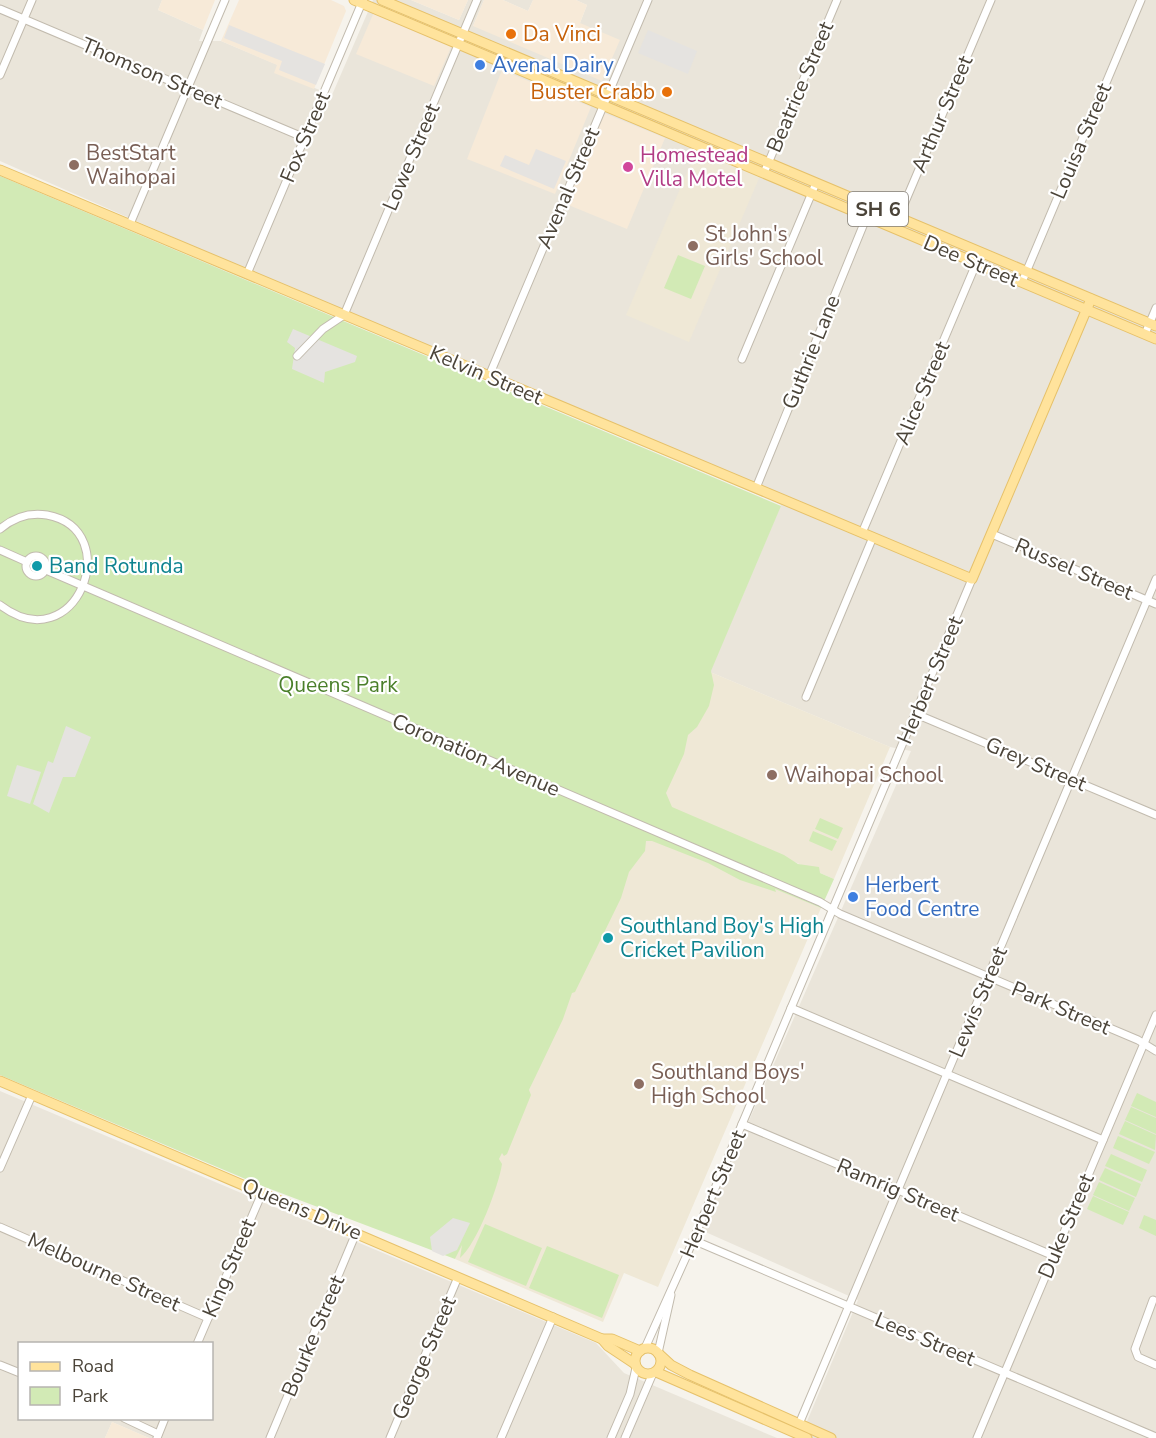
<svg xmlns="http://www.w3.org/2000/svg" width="1156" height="1438" font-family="'Nunito Sans',sans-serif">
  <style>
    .residential { fill: #eae5da; fill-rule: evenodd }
    .commercial { fill: #f7ead8 }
    .education { fill: #efe8d6 }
    .green { fill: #d2eab5 }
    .parking { fill: #e5e3e0 }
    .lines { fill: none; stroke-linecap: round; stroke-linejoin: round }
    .minor-casing { stroke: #c2bbae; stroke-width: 9 }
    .major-casing { stroke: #e6c16a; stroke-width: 11 }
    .minor { stroke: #fff; stroke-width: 7 }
    .major { stroke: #ffe39c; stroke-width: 9 }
    .food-dot { fill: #e8710a; stroke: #fff; stroke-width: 2 }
    .shop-dot { fill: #3f7fe0; stroke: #fff; stroke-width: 2 }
    .education-dot { fill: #8d6e63; stroke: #fff; stroke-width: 2 }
    .hotel-dot { fill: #d1479c; stroke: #fff; stroke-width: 2 }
    .culture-dot { fill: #0f9aa8; stroke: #fff; stroke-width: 2 }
    .labels { text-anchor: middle; stroke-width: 4.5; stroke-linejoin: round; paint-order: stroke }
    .shield { fill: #fff; stroke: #817c74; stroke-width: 1.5 }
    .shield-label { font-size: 20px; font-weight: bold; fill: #4b4439 }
    .food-label { font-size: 21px; fill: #c56008; stroke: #fff; text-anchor: start }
    .shop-label { font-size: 21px; fill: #366cbe; stroke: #fff; text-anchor: start }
    .street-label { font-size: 21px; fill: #4b4439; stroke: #fff }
    .education-label { font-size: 21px; fill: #785e54; stroke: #fff; text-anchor: start }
    .hotel-label { font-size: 21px; fill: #b23c85; stroke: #fff; text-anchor: start }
    .culture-label { font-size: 21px; fill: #0d838f; stroke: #fff; text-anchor: start }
    .park-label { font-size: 21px; fill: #4a7f2a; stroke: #fff }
  </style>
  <rect width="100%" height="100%" fill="#f6f3ec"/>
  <g class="residential">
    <path d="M0 0H162L158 10 203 30 199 41H221L278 65 275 72 332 95 373 0H411L459 20 468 0H484L473 26 580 23 587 5 576 0H1156V1438H800L858 1300 701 1230 911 751 890 747 710 672 781 505 0 161Z"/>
    <path d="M503 0H533L528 11Z"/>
    <path d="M0 1091 596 1343 624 1373 777 1438H149L112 1422 105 1438H0ZM20 1344H212V1418H20Z"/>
  </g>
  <g class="commercial">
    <path d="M162 0H215L203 30 158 10Z"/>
    <path d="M239 0H331L344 6 346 11 314 89 274 73 277 65 221 41Z"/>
    <path d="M411 0H468L459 20Z"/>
    <path d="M484 0H503L528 11 533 0H576L587 5 580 23 620 40 602 81 473 26Z"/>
    <path d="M374 12 452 45 434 86 356 54Z"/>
    <path d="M502 70 591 107 555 194 467 159Z"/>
    <path d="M604 113 665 138 627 229 566 204Z"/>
    <path d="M112 1422 149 1438H105Z"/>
  </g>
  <g class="education">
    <path d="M697 149 760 176 689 342 626 315Z"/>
    <path d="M710 672 890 747 834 879 655 802Z"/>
    <path d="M642 832 821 908 658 1287 624 1273 603 1322 455 1259Z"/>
  </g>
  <g class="green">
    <path d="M0 176 781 506 711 671 714 685 709 706 697 727 688 735 684 754 666 793 672 807 784 855 798 864 819 867 820 873 834 879 821 908 775 889 776 892 740 880 708 863 652 841H646L645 851 629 872 621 898 575 992 572 993 563 1019 529 1090 531 1095 507 1154 504 1156 502 1153 499 1159 502 1164C499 1185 477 1244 460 1258L462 1245 455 1259 257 1184 0 1075Z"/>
    <path d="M678 255 705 266 691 299 664 288Z"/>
    <path d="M820 818 843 828 838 839 815 829Z"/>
    <path d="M813 831 837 841 832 851 809 841Z"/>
    <path d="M1137 1093 1156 1102V1117L1131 1106Z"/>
    <path d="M1131 1107 1156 1118V1134L1125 1120Z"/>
    <path d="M1125 1121 1156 1135 1155 1150 1119 1134Z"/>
    <path d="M1118 1136 1155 1152 1149 1164 1113 1148Z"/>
    <path d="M1111 1154 1147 1170 1142 1182 1105 1166Z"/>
    <path d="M1105 1168 1141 1184 1136 1197 1099 1180Z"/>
    <path d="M1099 1182 1135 1198 1129 1211 1093 1195Z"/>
    <path d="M1093 1196 1129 1212 1123 1225 1087 1209Z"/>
    <path d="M1144 1215 1156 1220V1236L1139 1228Z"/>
    <path d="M485 1224 542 1248 526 1286 468 1262Z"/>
    <path d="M547 1246 619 1275 602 1318 529 1288Z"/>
  </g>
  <g class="parking">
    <path d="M229 25 325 64 316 85 279 70 282 61 224 38Z"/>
    <path d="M648 30 697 51 688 74 638 53Z"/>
    <path d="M536 149 566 161 554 189 500 166 505 155 529 165Z"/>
    <path d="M293 329 357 356 355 362 325 372 324 383 292 369 295 348 287 342Z"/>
    <path d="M66 726 91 737 75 777H63L49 813 33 804 48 761 53 763Z"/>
    <path d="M17 765 41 772 30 804 7 796Z"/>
    <path d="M453 1218 470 1223 457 1250 443 1256 432 1251 430 1237Z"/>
  </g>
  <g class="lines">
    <g class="minor-casing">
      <g id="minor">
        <path d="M0 9 305 138"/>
        <path d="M0 75 32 0"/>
        <path d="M764 173 837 0"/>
        <path d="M130 224 225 0"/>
        <path d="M894 228 991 0"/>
        <path d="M247 274 363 0"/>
        <path d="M1022 282 1141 0"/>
        <path d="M1145 334 1156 308"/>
        <path d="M297 356 323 329 344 315 477 0"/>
        <path d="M742 359 816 183"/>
        <path d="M489 376 648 0"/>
        <path d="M756 488 867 216"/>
        <path d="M0 529C13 518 29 512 47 515 127 530 76 663 0 605"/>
        <path d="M862 533 981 252"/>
        <path d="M992 534 1156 604"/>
        <path d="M0 550 27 562"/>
        <circle cx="36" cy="566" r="10"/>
        <path d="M46 570 820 902 840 914 1138 1040 1156 1051"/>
        <path d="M806 697 873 537"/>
        <path d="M916 714 1156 815"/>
        <path d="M791 1008 1103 1140"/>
        <path d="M742 1124 1054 1256"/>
        <path d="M0 1168 32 1095"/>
        <path d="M0 1227 208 1318"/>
        <path d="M693 1240 1156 1437"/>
        <path d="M1153 1300 1135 1349 1138 1357 1156 1365"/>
        <path d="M197 1344 262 1193"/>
        <path d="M645 1348 686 1257 972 579"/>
        <path d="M658 1353 671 1295"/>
        <path d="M0 1365 20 1373"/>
        <path d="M124 1418 158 1434"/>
        <path d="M799 1424 1156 579"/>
        <path d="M157 1438 165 1418"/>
        <path d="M270 1438 356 1233"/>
        <path d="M390 1438 458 1277"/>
        <path d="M501 1438 553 1317"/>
        <path d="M611 1438 630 1394 636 1368"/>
        <path d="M625 1438 653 1373"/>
        <path d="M977 1438 1156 1015"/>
      </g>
    </g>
    <g class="major-casing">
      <g id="major">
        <path d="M354 0 1156 339"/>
        <path d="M382 0 1156 326"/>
        <path d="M0 170 972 579 1091 299"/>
        <path d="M0 1081 602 1339H612L640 1351"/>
        <path d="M602 1339 608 1346 635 1364"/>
        <circle cx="648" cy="1361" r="13"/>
        <path d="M658 1353 671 1365 690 1375 831 1438"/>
        <path d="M656 1372 807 1438"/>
      </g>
    </g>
    <use href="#minor" class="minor"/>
    <use href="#major" class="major"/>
  </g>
  <g class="food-dot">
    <circle cx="511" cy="34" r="6"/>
    <circle cx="667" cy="92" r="6"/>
  </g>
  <g class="shop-dot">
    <circle cx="480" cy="65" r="6"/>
    <circle cx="853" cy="897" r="6"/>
  </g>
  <g class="education-dot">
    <circle cx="74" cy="165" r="6"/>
    <circle cx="693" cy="246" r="6"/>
    <circle cx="772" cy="775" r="6"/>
    <circle cx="639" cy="1084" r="6"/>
  </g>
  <circle class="hotel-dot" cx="628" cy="167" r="6"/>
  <g class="culture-dot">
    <circle cx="37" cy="566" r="6"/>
    <circle cx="608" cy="938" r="6"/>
  </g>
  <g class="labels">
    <rect class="shield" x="848" y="192" width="60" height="34" rx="4.5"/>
    <g class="shield-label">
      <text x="878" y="216">SH 6</text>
    </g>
    <g class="food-label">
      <text x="523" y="41">Da Vinci</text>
      <text x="655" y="99" text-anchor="end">Buster Crabb</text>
    </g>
    <g class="shop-label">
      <text x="492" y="72">Avenal Dairy</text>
      <text x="865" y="892">Herbert<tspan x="865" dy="24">Food Centre</tspan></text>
    </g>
    <g class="street-label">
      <text transform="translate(152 73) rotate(23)" y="7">Thomson Street</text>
      <text transform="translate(800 87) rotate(-67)" y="7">Beatrice Street</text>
      <text transform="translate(942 114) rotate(-67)" y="7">Arthur Street</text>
      <text transform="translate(305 137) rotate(-67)" y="7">Fox Street</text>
      <text transform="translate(1081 141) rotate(-67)" y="7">Louisa Street</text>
      <text transform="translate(411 157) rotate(-67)" y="7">Lowe Street</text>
      <text transform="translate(568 188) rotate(-67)" y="7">Avenal Street</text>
      <text transform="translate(971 261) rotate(23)" y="7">Dee Street</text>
      <text transform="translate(811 352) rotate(-68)" y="7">Guthrie Lane</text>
      <text transform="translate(486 375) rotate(23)" y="7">Kelvin Street</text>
      <text transform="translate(922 393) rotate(-67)" y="7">Alice Street</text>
      <text transform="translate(1074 569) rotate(23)" y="7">Russel Street</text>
      <text transform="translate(930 680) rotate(-67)" y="7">Herbert Street</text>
      <text transform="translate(476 755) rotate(23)" y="7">Coronation Avenue</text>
      <text transform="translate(1036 764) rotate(23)" y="7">Grey Street</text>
      <text transform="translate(978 1002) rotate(-67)" y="7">Lewis Street</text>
      <text transform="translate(1061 1008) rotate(23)" y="7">Park Street</text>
      <text transform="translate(898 1190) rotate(23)" y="7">Ramrig Street</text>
      <text transform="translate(713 1194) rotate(-67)" y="7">Herbert Street</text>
      <text transform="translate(302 1209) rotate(23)" y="7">Queens Drive</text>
      <text transform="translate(1066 1226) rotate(-67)" y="7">Duke Street</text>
      <text transform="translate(229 1268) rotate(-67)" y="7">King Street</text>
      <text transform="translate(104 1272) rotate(24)" y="7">Melbourne Street</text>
      <text transform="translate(313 1336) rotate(-67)" y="7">Bourke Street</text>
      <text transform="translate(925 1339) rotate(23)" y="7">Lees Street</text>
      <text transform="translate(424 1358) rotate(-67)" y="7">George Street</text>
    </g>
    <g class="education-label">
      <text x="86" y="160">BestStart<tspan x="86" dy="24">Waihopai</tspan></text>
      <text x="705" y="241">St John's<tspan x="705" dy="24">Girls' School</tspan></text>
      <text x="784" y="782">Waihopai School</text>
      <text x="651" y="1079">Southland Boys'<tspan x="651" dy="24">High School</tspan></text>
    </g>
    <g class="hotel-label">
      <text x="640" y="162">Homestead<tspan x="640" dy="24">Villa Motel</tspan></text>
    </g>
    <g class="culture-label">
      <text x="49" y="573">Band Rotunda</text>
      <text x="620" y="933">Southland Boy's High<tspan x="620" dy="24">Cricket Pavilion</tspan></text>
    </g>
    <g class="park-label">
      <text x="338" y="692">Queens Park</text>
    </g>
  </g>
  <rect x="18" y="1342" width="195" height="78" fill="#ffffff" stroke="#b7b4b0" stroke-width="1.5"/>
  <rect x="30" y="1362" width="30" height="9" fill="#ffe39c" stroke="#b7b4b0" stroke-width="1.5"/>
  <text x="72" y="1372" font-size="18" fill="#4b4439">Road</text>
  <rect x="30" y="1387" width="30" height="18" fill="#d2eab5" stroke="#b7b4b0" stroke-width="1.5"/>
  <text x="72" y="1402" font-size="18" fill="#4b4439">Park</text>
</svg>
